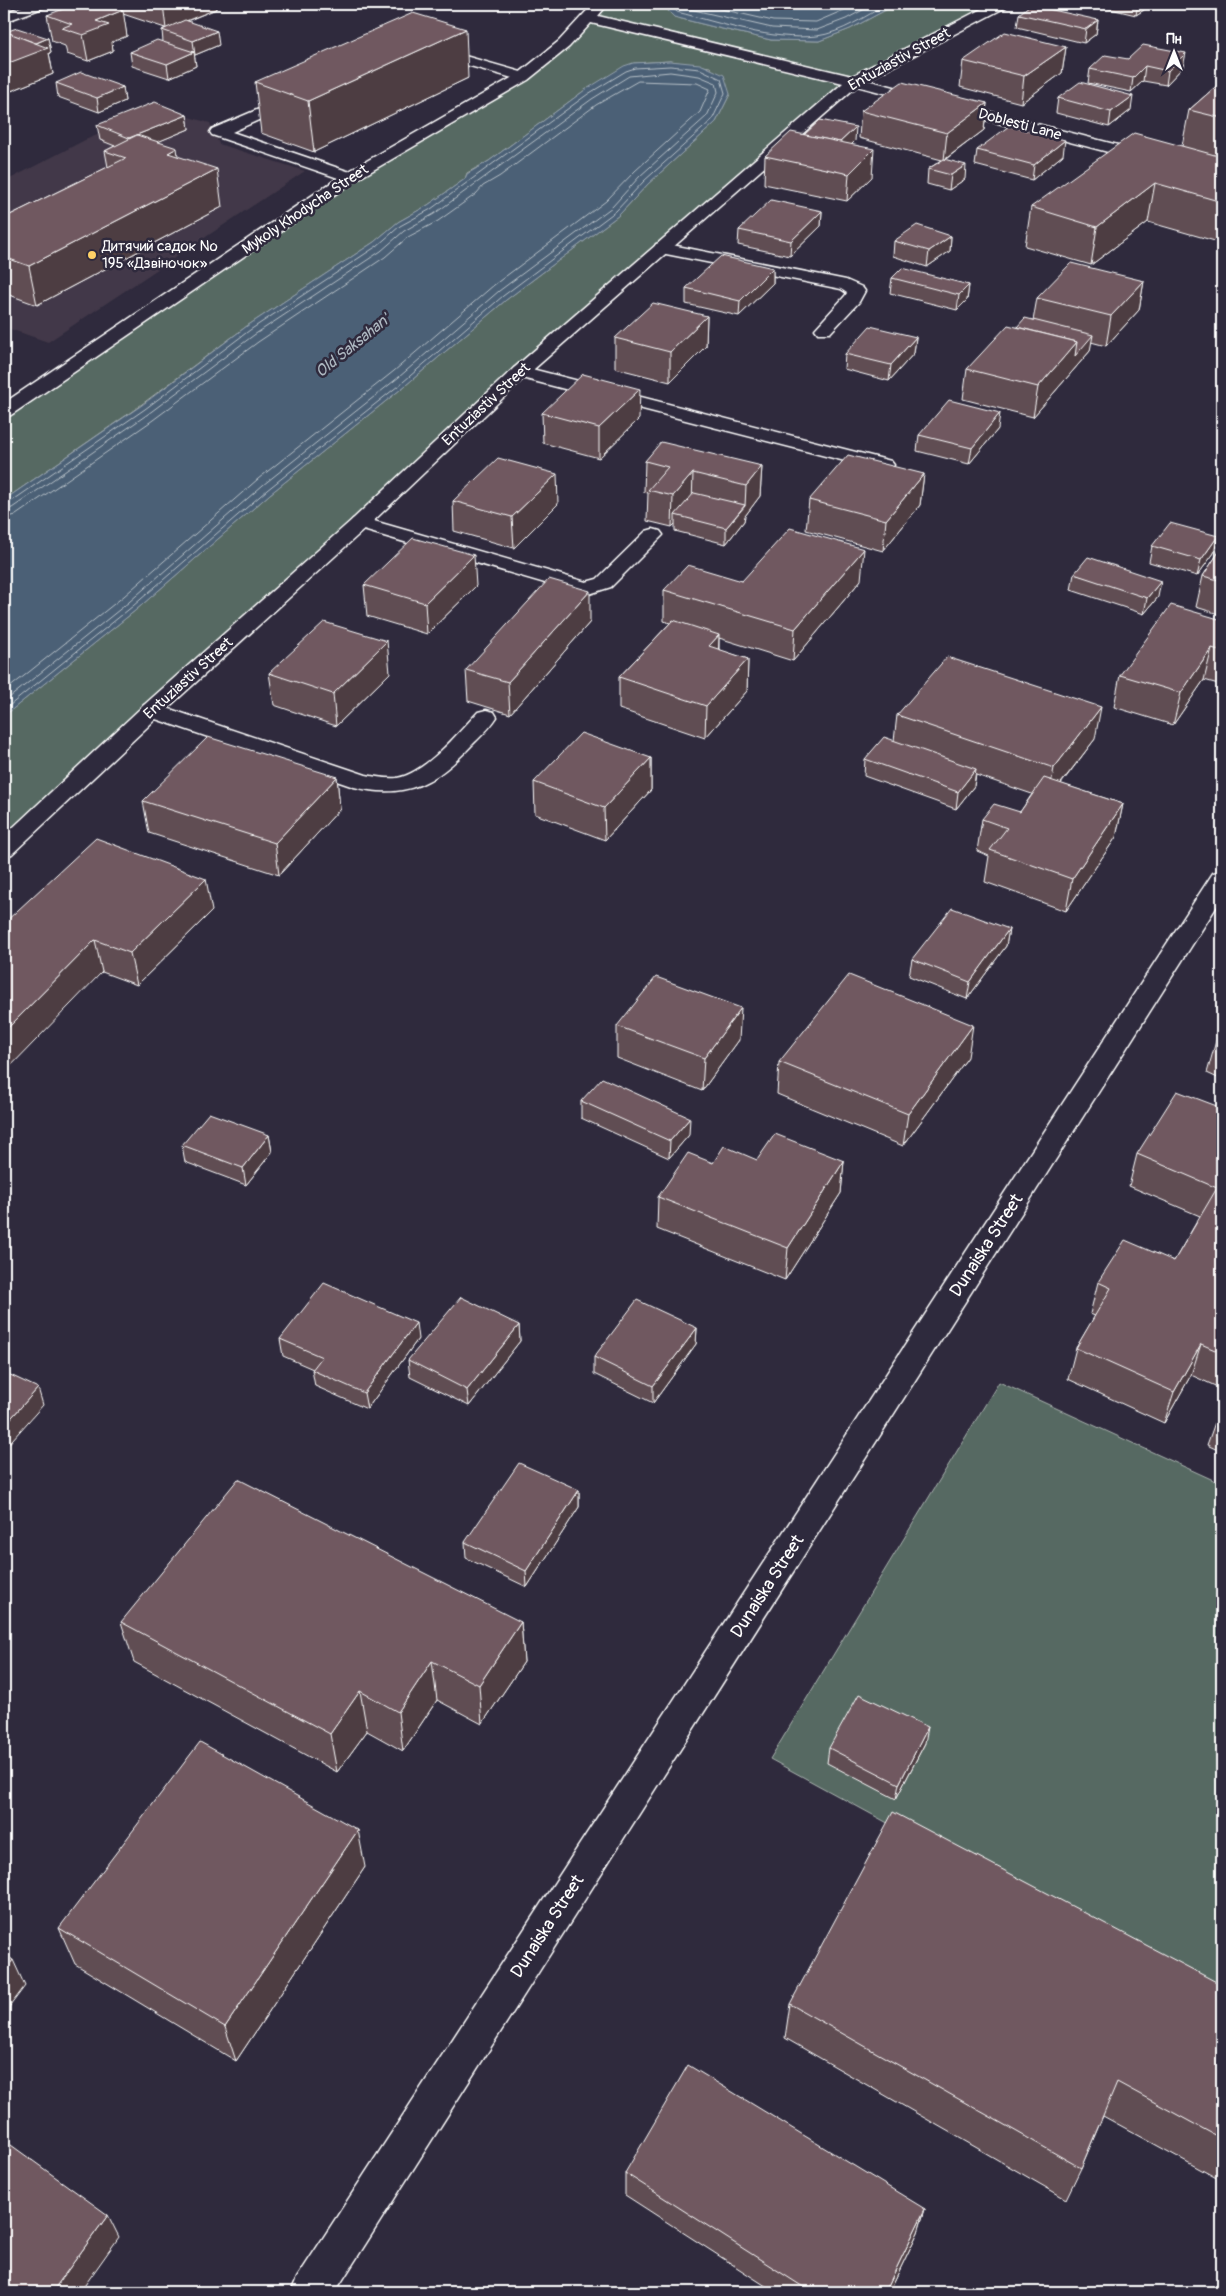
<svg xmlns="http://www.w3.org/2000/svg" width="1226" height="2296" font-family="Pangolin,sans-serif">
  <style>
    .built { fill: #423848 }
    .green { fill: #566962; stroke: #aab4b0 }
    .water { fill: #4b6176; stroke: #93a0ad }
    .lines { fill: none; stroke-linecap: round; stroke-linejoin: round }
    .shore { stroke: #b7c0c8; stroke-width: 1 }
    .service-casing { stroke: #fff; stroke-width: 3 }
    .minor-casing { stroke: #fff; stroke-width: 3 }
    .service { fill: #2f2a3d; fill-rule: evenodd }
    .minor { fill: #2f2a3d; fill-rule: evenodd }
    .wall { fill: #604d53; stroke: #fff }
    .shaded-wall { fill: #4e3e43; stroke: #fff }
    .building { fill: #705960; stroke: #fff }
    .poi-dot { fill: #ffd166; stroke: #2f2a3d; stroke-width: 2 }
    .labels { text-anchor: middle; stroke-width: 5; stroke-linejoin: round; paint-order: stroke }
    .far-street-label { font-size: 15px; fill: #fff; stroke: #2f2a3d }
    .far-poi-label { font-size: 15px; fill: #fff; stroke: #2f2a3d; text-anchor: start }
    .far-water-label { font-size: 16px; font-style: italic; fill: #aeb8c1; stroke: #2f2a3d }
    .street-label { font-size: 18px; fill: #fff; stroke: #2f2a3d }
  </style>
  <rect width="100%" height="100%" fill="#2f2a3d"/>
  <filter id="ink" filterUnits="userSpaceOnUse"><feTurbulence type="fractalNoise" baseFrequency=".02" numOctaves="2"/><feDisplacementMap in="SourceGraphic" scale="10" xChannelSelector="R" yChannelSelector="G"/><feConvolveMatrix kernelMatrix="1 2 1 2 8 2 1 2 1" color-interpolation-filters="sRGB"/></filter>
  <g filter="url(#ink)">
    <path class="built" d="M160 109 210 123 219 144 305 171 48 342 4 327V182L85 140Z"/>
    <g class="green">
      <path d="M601 4H662L674 17 718 28 771 40 819 41 850 29 897 4H1003L854 81 85 771 4 849V716L136 610 270 494 406 385 506 300 619 215 648 184 716 122 730 94 710 67 670 61 634 63 585 90 489 161 467 173 465 179 428 205 398 222 374 242 247 326 134 410 4 500V411L92 353 350 177 523 77 589 18Z"/>
      <path d="M999 1382 1222 1484V2005L770 1759Z"/>
    </g>
    <g class="water">
      <path d="M662 4H897L850 29 819 41 771 40 718 28 674 17Z"/>
      <path d="M670 61 700 64 724 75 730 94 716 122 648 184 619 215 506 300 406 385 270 494 136 610 4 716V500L142 405 247 326 374 242 398 222 428 205 465 179 467 174 489 161 585 90 624 66 633 63Z"/>
    </g>
    <g class="lines">
      <g class="shore">
        <path d="M669 4 677 12C721 23 771 41 817 36 841 33 866 16 887 4"/>
        <path d="M677 4 681 7 772 28 817 30 846 19 874 4"/>
        <path d="M699 4 773 21 816 22 858 4"/>
        <path d="M4 504 9 503 145 409 250 330 377 246 400 226 431 209 588 94 626 71 635 68 670 66 700 69 721 79 725 93 712 120 644 181 616 211 503 296 403 382 267 490 133 606 4 710"/>
        <path d="M4 510 12 508 148 414 254 335 381 251 404 231 434 214 592 99 629 76 670 72 699 76 716 83 718 92 707 116 640 176 612 207 499 291 399 377 263 485 129 602 4 702"/>
        <path d="M4 518 16 515 153 420 258 342 385 257 408 237 438 221 476 194 483 186 500 176 596 105 638 81 697 83 710 89 700 112 635 171 606 201 494 285 394 371 258 479 124 596 4 692"/>
      </g>
      <g class="service-casing">
        <g id="service">
          <path d="M430 49 444 50 528 74 530 77 523 81 438 57 425 56 423 53Z"/>
          <path d="M294 94 299 96 302 99 299 102 232 132 356 174 358 177 356 180H344L212 135 210 132 212 129Z"/>
          <path d="M662 243 846 280 862 287 865 291 859 302 830 333H818L815 329 845 296 847 293 841 289 656 252 654 248 656 244Z"/>
          <path d="M520 366 891 461 894 465 891 469 884 471 514 376 511 372 514 368Z"/>
          <path d="M360 517 586 582 597 579 646 531 653 529 660 531 663 535 611 587 586 595 353 527 350 523 353 519Z"/>
          <path d="M152 703 366 775C376 777 387 779 397 778 426 773 458 733 478 712L486 710 494 712 497 717C490 728 480 737 471 746 436 783 406 800 354 787L144 715 141 710 144 705Z"/>
        </g>
      </g>
      <g class="minor-casing">
        <g id="minor">
          <path d="M28 4H47L45 7 4 22V13Z"/>
          <path d="M593 4H608L598 16 852 76 991 4H1008L1006 7 867 80 1222 172V182L857 86 526 376 367 527 160 715 12 854 4 857V836L144 705 353 519 514 368 843 83 591 23 569 47 528 80 356 180 11 415 4 417V403L344 174 518 74 559 41Z"/>
          <path d="M1222 871V898L335 2292H291L297 2278 1213 873Z"/>
        </g>
      </g>
      <use href="#service" class="service"/>
      <use href="#minor" class="minor"/>
    </g>
    <g class="wall">
      <path d="M115 4H215L216 9 187 21 219 45 195 55 194 54 196 66 169 78 132 66 130 52 163 42 162 30 165 28 123 14 127 36 112 42 113 51 88 61 67 54 65 46 52 41 47 15 116 8Z"/>
      <path d="M1089 4H1153L1136 15Z"/>
      <path d="M1019 14 1098 20 1096 34 1084 43 1017 27Z"/>
      <path d="M4 31 48 38 51 52 49 53 53 74 11 91 4 87Z"/>
      <path d="M1066 47 1062 73 1021 103 960 87 963 61Z"/>
      <path d="M1128 59 1183 67 1166 85 1143 81 1131 92 1088 83 1090 69Z"/>
      <path d="M468 78 314 152 261 133 255 82Z"/>
      <path d="M1222 81V243L1148 222 1091 265 1025 246 1031 207 1182 146 1189 110Z"/>
      <path d="M56 83 123 87 125 101 99 112 58 97Z"/>
      <path d="M1058 98 1131 110 1109 127 1056 113Z"/>
      <path d="M987 103 984 130 946 159 965 179 949 190 927 184 928 169 942 160 859 138 861 111Z"/>
      <path d="M187 115 189 129 157 142 178 156 222 207 37 305 4 293V218L108 167 105 151 115 146 100 140 97 125Z"/>
      <path d="M855 141 851 144 872 177 847 201 764 184 765 156Z"/>
      <path d="M977 150 1063 155 1032 180 975 165Z"/>
      <path d="M822 211 821 226 790 256 738 245 739 230Z"/>
      <path d="M951 236 950 251 927 267 893 256 894 241Z"/>
      <path d="M773 268V283L739 316 686 304V288Z"/>
      <path d="M892 278 969 285 967 300 957 310 890 293Z"/>
      <path d="M1144 281 1139 310 1106 346 1091 342 1090 351 1033 417 963 399 967 369 1017 327 1033 321 1037 298Z"/>
      <path d="M707 316 706 346 670 382 615 368V338Z"/>
      <path d="M916 337 914 353 889 381 844 369 845 354Z"/>
      <path d="M542 413 639 419 599 458 543 443Z"/>
      <path d="M998 429 969 464 917 451 919 435Z"/>
      <path d="M645 461 762 466 760 496 745 516 744 521 726 544 675 531V524L672 527 647 521 648 493 644 492Z"/>
      <path d="M924 474 920 505 883 551 806 530 809 500Z"/>
      <path d="M453 501 558 504 514 548 454 531Z"/>
      <path d="M1218 536 1214 553 1197 576 1149 562 1152 546Z"/>
      <path d="M1222 547V615L1196 607 1203 576Z"/>
      <path d="M1074 574 1158 597 1144 614 1071 590Z"/>
      <path d="M861 580 793 661 719 638V650L748 659 747 691 705 738 619 709V677L670 623 664 621V590L742 581Z"/>
      <path d="M364 585 476 586 427 634 367 616Z"/>
      <path d="M1222 620V685L1204 680 1173 725 1114 707 1120 675Z"/>
      <path d="M590 622 510 714 468 701 466 670Z"/>
      <path d="M269 673H390L336 726 274 705Z"/>
      <path d="M897 715 1095 739 1061 784 1123 804 1116 837 1066 911 985 882 989 856 977 851 982 819 1020 812 1032 794 976 775 974 786 956 809 864 776 865 759 894 741Z"/>
      <path d="M651 758V790L605 840 535 814 534 782Z"/>
      <path d="M337 777 340 809 279 875 149 833 143 801Z"/>
      <path d="M212 911 137 985 102 972 4 923Z"/>
      <path d="M1009 929 1006 946 967 999 909 976 912 959Z"/>
      <path d="M617 1026 739 1040 702 1091 617 1058Z"/>
      <path d="M1222 1032V1080L1207 1073 1216 1041Z"/>
      <path d="M968 1057 903 1146 777 1094 779 1062Z"/>
      <path d="M581 1101 689 1135 669 1158 581 1118Z"/>
      <path d="M1222 1108V1389L1191 1375 1164 1423 1068 1379 1076 1348 1095 1316 1090 1314 1098 1282 1174 1261 1200 1216 1129 1186 1137 1154Z"/>
      <path d="M269 1135 272 1152 246 1185 185 1162 182 1145Z"/>
      <path d="M757 1160 844 1161 841 1193 785 1280 657 1229 658 1197 713 1163Z"/>
      <path d="M519 1325 520 1341 469 1406 410 1377 408 1360Z"/>
      <path d="M697 1328 696 1344 653 1403 594 1374V1357Z"/>
      <path d="M280 1339H418L367 1409 315 1386 312 1370 313 1369 283 1356Z"/>
      <path d="M1222 1405V1452L1207 1445 1218 1414Z"/>
      <path d="M579 1490V1507L527 1587 466 1558 465 1542Z"/>
      <path d="M121 1622H521L524 1662 482 1724 437 1700 403 1751 367 1731 337 1772 134 1662Z"/>
      <path d="M925 1743 896 1799 827 1763 829 1748Z"/>
      <path d="M365 1867 236 2061 75 1964 59 1928Z"/>
      <path d="M1222 1985V2181L1103 2116 1081 2168 1066 2199 785 2038 790 2004Z"/>
      <path d="M625 2173 925 2209 918 2232 889 2292H775L625 2195Z"/>
    </g>
    <g class="shaded-wall">
      <path d="M163 4H215L216 9 166 29Z"/>
      <path d="M1138 4H1153L1136 15Z"/>
      <path d="M123 10 127 36 112 42 113 51 88 61 83 35 96 21Z"/>
      <path d="M1098 20 1096 34 1084 43 1086 29Z"/>
      <path d="M466 29 468 78 314 152 308 101Z"/>
      <path d="M217 31 219 45 195 55 193 41Z"/>
      <path d="M48 38 51 52 49 53 53 74 11 91 6 64 30 46Z"/>
      <path d="M1066 47 1062 73 1021 103 1024 76Z"/>
      <path d="M194 52 196 66 169 78 167 64Z"/>
      <path d="M1186 53 1183 67 1166 85 1168 71Z"/>
      <path d="M1145 66 1143 81 1131 92 1133 78Z"/>
      <path d="M123 87 125 101 99 112 97 98Z"/>
      <path d="M1133 96 1131 110 1109 127 1111 112Z"/>
      <path d="M987 103 984 130 944 160 947 133Z"/>
      <path d="M187 115 189 129 131 153 129 138Z"/>
      <path d="M5 118 8 133 4 134V119Z"/>
      <path d="M856 127 855 141 836 160 837 145Z"/>
      <path d="M1065 140 1063 155 1032 180 1034 165Z"/>
      <path d="M177 148 182 186 168 153Z"/>
      <path d="M874 149 872 177 847 201 849 174Z"/>
      <path d="M966 165 965 179 949 190 951 175Z"/>
      <path d="M217 169 222 207 37 305 29 266Z"/>
      <path d="M1155 183 1148 222 1091 265 1097 227Z"/>
      <path d="M822 211 821 226 790 256 791 241Z"/>
      <path d="M951 236 950 251 927 267 929 251Z"/>
      <path d="M773 268V283L739 316 740 301Z"/>
      <path d="M1144 281 1139 310 1106 346 1111 316Z"/>
      <path d="M969 285 967 300 957 310 959 295Z"/>
      <path d="M707 316 706 346 670 382V352Z"/>
      <path d="M1093 335 1090 351 1033 417 1038 387 1077 342Z"/>
      <path d="M916 337 914 353 889 381 891 365Z"/>
      <path d="M640 389 639 419 599 458V428Z"/>
      <path d="M1000 413 998 429 969 464 972 448Z"/>
      <path d="M762 466 760 496 745 516 744 521 726 544V528L745 506 746 486Z"/>
      <path d="M693 473 692 504 675 515V524L672 527 673 496Z"/>
      <path d="M557 474 558 504 514 548 512 517Z"/>
      <path d="M924 474 920 505 883 551 886 520Z"/>
      <path d="M1218 536 1214 553 1197 576 1201 560Z"/>
      <path d="M864 549 861 580 793 661 795 629Z"/>
      <path d="M474 555 476 586 427 634 425 603Z"/>
      <path d="M1161 581 1158 597 1144 614 1147 598Z"/>
      <path d="M590 591V622L510 714 508 682Z"/>
      <path d="M719 635 718 666 709 646Z"/>
      <path d="M387 641 390 673 336 726 333 694Z"/>
      <path d="M1212 648 1204 680 1173 725 1181 693Z"/>
      <path d="M748 659 747 691 705 738 706 706Z"/>
      <path d="M1101 707 1095 739 1048 800 1054 768Z"/>
      <path d="M651 758V790L605 840 604 808Z"/>
      <path d="M976 769 974 786 956 809 958 792Z"/>
      <path d="M337 777 340 809 279 875 275 843Z"/>
      <path d="M1123 804 1116 837 1066 911 1072 879Z"/>
      <path d="M206 879 212 911 137 985 130 953Z"/>
      <path d="M1009 929 1006 946 967 999 970 982Z"/>
      <path d="M95 940 102 972 4 1073V1032Z"/>
      <path d="M741 1008 739 1040 702 1091 704 1058Z"/>
      <path d="M973 1025 968 1057 903 1146 908 1114Z"/>
      <path d="M690 1118 689 1135 669 1158 670 1141Z"/>
      <path d="M269 1135 272 1152 246 1185 243 1168Z"/>
      <path d="M844 1161 841 1193 785 1280 788 1248Z"/>
      <path d="M416 1323 418 1339 367 1409 364 1393Z"/>
      <path d="M519 1325 520 1341 469 1406 467 1390Z"/>
      <path d="M697 1328 696 1344 653 1403V1386Z"/>
      <path d="M1201 1344 1191 1375 1164 1423 1174 1392Z"/>
      <path d="M38 1388 43 1405 5 1448 4 1444V1426Z"/>
      <path d="M579 1490V1507L527 1587 526 1571Z"/>
      <path d="M521 1622 524 1662 482 1724 479 1685Z"/>
      <path d="M432 1661 437 1700 403 1751 398 1712Z"/>
      <path d="M360 1691 367 1731 337 1772 330 1734Z"/>
      <path d="M928 1727 925 1743 896 1799 899 1784Z"/>
      <path d="M358 1830 365 1867 236 2061 225 2027Z"/>
      <path d="M13 1960 25 1986 4 2014V1971Z"/>
      <path d="M925 2209 918 2232 889 2292H885Z"/>
      <path d="M108 2215 119 2237 80 2292H52Z"/>
    </g>
    <g class="building">
      <path d="M77 4H104L123 10 96 21 109 25 83 35 62 28 72 24 47 15Z"/>
      <path d="M1030 5 1098 20 1086 29 1019 14Z"/>
      <path d="M413 13 466 29 308 101 255 82Z"/>
      <path d="M185 20 217 31 193 41 162 30Z"/>
      <path d="M17 28 48 38 36 43 5 32Z"/>
      <path d="M4 31 48 48 6 64 4 63Z"/>
      <path d="M1005 32 1066 47 1024 76 963 61Z"/>
      <path d="M157 40 194 52 167 64 130 52Z"/>
      <path d="M1143 45 1186 53 1168 71 1145 66 1133 78 1090 69 1105 55 1128 59Z"/>
      <path d="M81 72 123 87 97 98 56 83Z"/>
      <path d="M1222 81V118L1189 110Z"/>
      <path d="M902 82 987 103 947 133 861 111Z"/>
      <path d="M1080 82 1133 96 1111 112 1058 98Z"/>
      <path d="M155 102 187 115 129 138 97 125Z"/>
      <path d="M820 120 856 127 840 142 804 135Z"/>
      <path d="M1009 126 1065 140 1034 165 977 150Z"/>
      <path d="M791 132 874 149 849 174 765 156Z"/>
      <path d="M1134 133 1222 157V202L1155 183 1097 227 1031 207Z"/>
      <path d="M137 135 177 148 168 153 217 169 29 266 4 257V218L126 158 105 151Z"/>
      <path d="M944 159 966 165 951 175 928 169Z"/>
      <path d="M771 200 822 211 791 241 739 230Z"/>
      <path d="M917 225 951 236 929 251 894 241Z"/>
      <path d="M721 256 773 268 740 301 686 288Z"/>
      <path d="M1071 263 1144 281 1111 316 1037 298Z"/>
      <path d="M902 268 969 285 959 295 892 278Z"/>
      <path d="M653 303 707 316 670 352 615 338Z"/>
      <path d="M1025 318 1093 335 1075 356 1077 342 1017 327Z"/>
      <path d="M1008 325 1077 342 1038 387 967 369Z"/>
      <path d="M870 326 916 337 891 365 845 354Z"/>
      <path d="M583 374 640 389 599 428 542 413Z"/>
      <path d="M949 400 1000 413 972 448 919 435Z"/>
      <path d="M661 442 762 466 746 486 693 473 673 496 648 490 668 467 645 461Z"/>
      <path d="M848 455 924 474 886 520 809 500Z"/>
      <path d="M498 458 557 474 512 517 453 501Z"/>
      <path d="M694 493 745 505 726 528 675 515Z"/>
      <path d="M1170 523 1218 536 1201 560 1152 546Z"/>
      <path d="M790 528 864 549 795 629 664 590 688 565 742 581Z"/>
      <path d="M413 538 474 555 425 603 364 585Z"/>
      <path d="M1222 547V581L1203 576Z"/>
      <path d="M1088 557 1161 581 1147 598 1074 574Z"/>
      <path d="M549 579 590 591 508 682 466 670Z"/>
      <path d="M1171 605 1222 620V651L1212 648 1181 693 1120 675Z"/>
      <path d="M673 620 719 635 709 646 748 659 706 706 619 677Z"/>
      <path d="M324 622 387 641 333 694 269 673Z"/>
      <path d="M947 657 1101 707 1054 768 897 715Z"/>
      <path d="M581 733 651 758 604 808 534 782Z"/>
      <path d="M208 737 337 777 275 843 143 801Z"/>
      <path d="M884 737 976 769 958 792 865 759Z"/>
      <path d="M1044 778 1123 804 1072 879 990 850 1007 828 982 819 994 804 1020 812Z"/>
      <path d="M96 838 206 879 130 953 95 940 4 1032V923Z"/>
      <path d="M952 908 1009 929 970 982 912 959Z"/>
      <path d="M849 975 973 1025 908 1114 779 1062Z"/>
      <path d="M656 977 741 1008 704 1058 617 1026Z"/>
      <path d="M1222 1032V1043L1216 1041Z"/>
      <path d="M602 1078 690 1118 670 1141 581 1101Z"/>
      <path d="M1177 1091 1222 1108V1353L1201 1344 1174 1392 1076 1348 1111 1288 1098 1282 1125 1240 1174 1261 1217 1188 1137 1154Z"/>
      <path d="M209 1113 269 1135 243 1168 182 1145Z"/>
      <path d="M775 1134 844 1161 788 1248 658 1197 688 1153 713 1163 724 1146 757 1160Z"/>
      <path d="M324 1283 416 1323 364 1393 312 1370 322 1357 280 1339Z"/>
      <path d="M461 1297 519 1325 467 1390 408 1360Z"/>
      <path d="M637 1300 697 1328 653 1386 594 1357Z"/>
      <path d="M4 1372 38 1388 4 1426Z"/>
      <path d="M1222 1405V1416L1218 1414Z"/>
      <path d="M519 1463 579 1490 526 1571 465 1542Z"/>
      <path d="M238 1479 521 1622 479 1685 432 1661 398 1712 360 1691 330 1734 121 1622Z"/>
      <path d="M859 1694 928 1727 899 1784 829 1748Z"/>
      <path d="M200 1742 358 1830 225 2027 59 1928Z"/>
      <path d="M893 1812 1222 1985V2139L1117 2082 1081 2168 790 2004Z"/>
      <path d="M4 1954 13 1960 4 1971Z"/>
      <path d="M688 2065 925 2209 885 2292H811L625 2173Z"/>
      <path d="M4 2140 108 2215 52 2292H4Z"/>
    </g>
  </g>
  <circle class="poi-dot" cx="92" cy="255" r="5"/>
  <g class="labels">
    <g class="far-street-label">
      <text transform="translate(899 59) rotate(-29)" y="5">Entuziastiv Street</text>
      <text transform="translate(1020 124) rotate(15)" y="5">Doblesti Lane</text>
      <text transform="translate(305 209) rotate(-34)" y="5">Mykoly Khodycha Street</text>
      <text transform="translate(486 404) rotate(-43)" y="5">Entuziastiv Street</text>
      <text transform="translate(188 678) rotate(-42)" y="5">Entuziastiv Street</text>
    </g>
    <g class="far-poi-label">
      <text x="102" y="251">Дитячий садок №<tspan x="102" dy="17">195 «Дзвіночок»</tspan></text>
    </g>
    <g class="far-water-label">
      <text transform="translate(352 345) rotate(-39)" y="6">Old Saksahan'</text>
    </g>
    <g class="street-label">
      <text transform="translate(986 1245) rotate(-57)" y="6">Dunaiska Street</text>
      <text transform="translate(767 1586) rotate(-57)" y="6">Dunaiska Street</text>
      <text transform="translate(547 1926) rotate(-57)" y="6">Dunaiska Street</text>
    </g>
  </g>
  <rect width="1226" height="2296" fill="none" stroke="#2f2a3d" stroke-width="20"/>
  <rect x="10" y="10" width="1206" height="2276" fill="none" stroke="#fff" stroke-width="2" filter="url(#ink)"/>
  <g transform="translate(1174 52)" stroke="#2f2a3d" stroke-width="4" paint-order="stroke">
  <path d="M0-4L9 19L0 12L-9 19Z" fill="#ffffff"/>
  <text y="-8" font-size="14" font-weight="bold" text-anchor="middle" fill="#ffffff">Пн</text>
  </g>
</svg>
